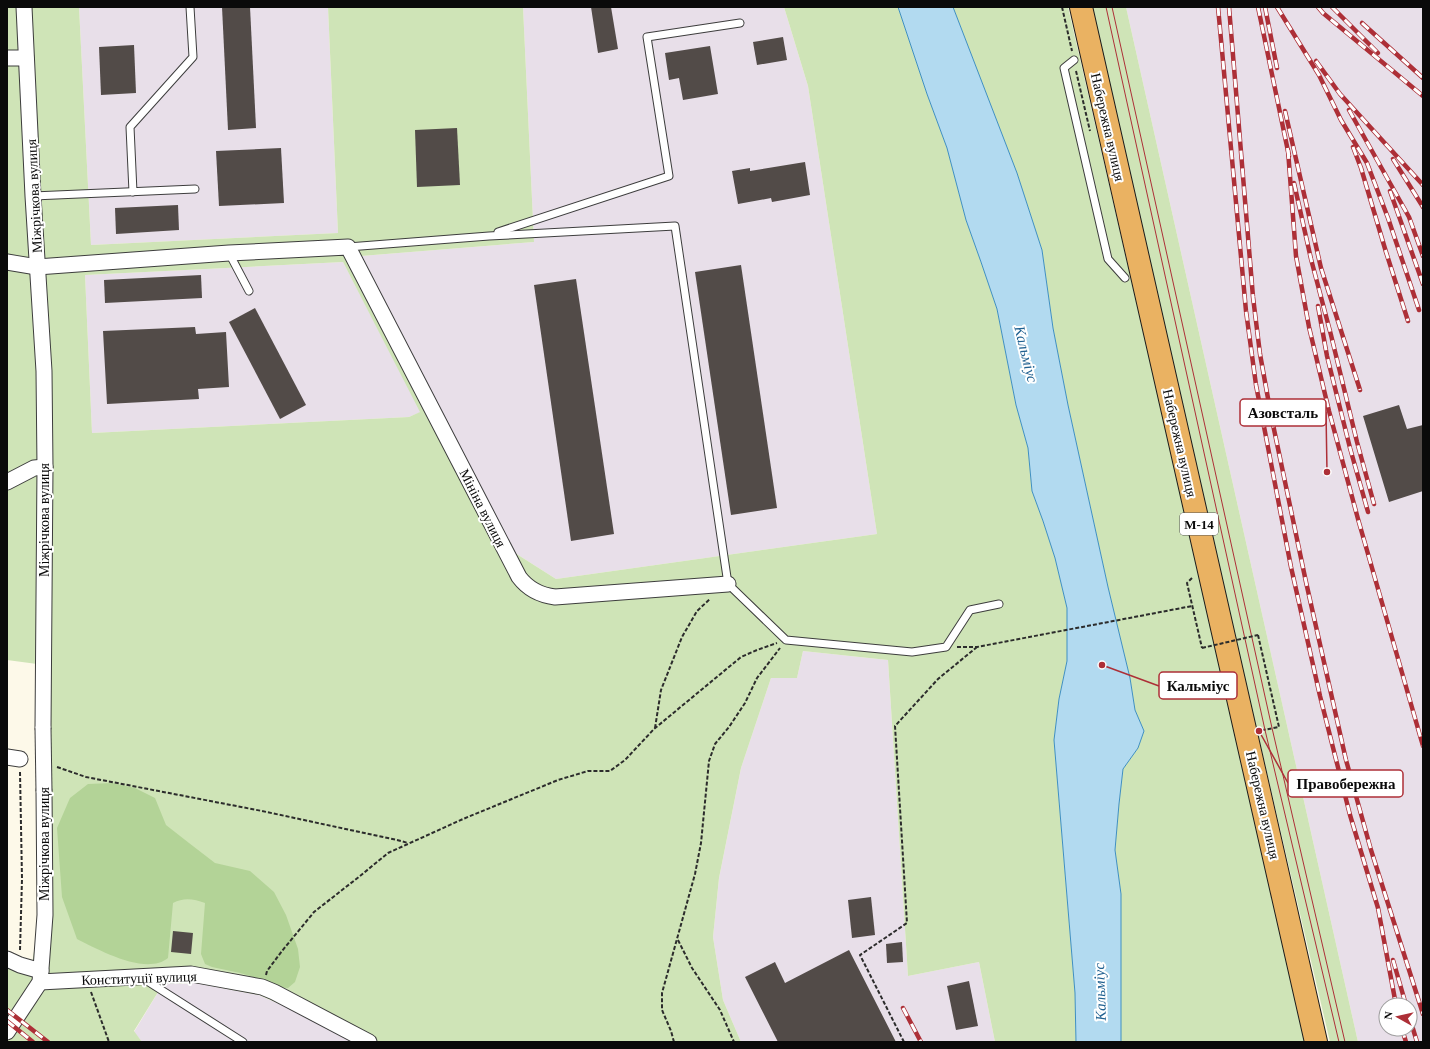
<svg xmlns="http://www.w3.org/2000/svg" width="1430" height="1049" font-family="Georgia,serif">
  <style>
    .industrial { fill: #e8dfe9; fill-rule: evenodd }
    .green { fill: #cfe4b7; fill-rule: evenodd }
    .forest { fill: #b3d397 }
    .water { fill: #b2daf0; stroke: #3f8fc1 }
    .building { fill: #524b48 }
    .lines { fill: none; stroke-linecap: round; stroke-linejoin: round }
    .service-casing { stroke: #3d3d3d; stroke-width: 9 }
    .minor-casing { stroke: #3d3d3d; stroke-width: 17 }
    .trunk-casing { stroke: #1b1b1b; stroke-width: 24 }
    .path { stroke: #2c2c2c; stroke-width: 2; stroke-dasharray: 4 2; stroke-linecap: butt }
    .service { stroke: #fff; stroke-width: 7 }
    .minor { stroke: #fff; stroke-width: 15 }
    .trunk { stroke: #eab262; stroke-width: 22 }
    .tram { stroke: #ad2f37; stroke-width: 1 }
    .rail-casing { stroke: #ad2f37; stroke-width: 4.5 }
    .rail { stroke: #fff; stroke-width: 3; stroke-dasharray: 9; stroke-linecap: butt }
    .minor-bridge-casing { stroke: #3d3d3d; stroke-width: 17; stroke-linecap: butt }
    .path-bridge { stroke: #2c2c2c; stroke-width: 2; stroke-dasharray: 4 2; stroke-linecap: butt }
    .minor-bridge { stroke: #fff; stroke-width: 15 }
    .labels { text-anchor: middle; stroke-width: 4; stroke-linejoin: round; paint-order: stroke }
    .shield { fill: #fff; stroke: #545454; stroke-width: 1 }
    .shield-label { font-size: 13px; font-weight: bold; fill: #0a0a0a }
    .street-label { font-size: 14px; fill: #0a0a0a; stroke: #fff }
    .water-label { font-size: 15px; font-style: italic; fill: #1f6090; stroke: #fff }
    .leader { fill: none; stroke: #ad2f37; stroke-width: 1.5 }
    .callout-dot { fill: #ad2f37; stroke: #fff; stroke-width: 1.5 }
    .callout { fill: #fff; stroke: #ad2f37; stroke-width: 1.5 }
    .callout-label { font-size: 15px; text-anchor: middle; font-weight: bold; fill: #0a0a0a }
  </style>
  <rect width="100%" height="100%" fill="#fdf9e9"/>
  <g class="industrial">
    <path d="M79 7H328L338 233 91 245Z"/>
    <path d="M523 7H784L808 86 877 534 556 579 515 553 361 256 534 242Z"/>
    <path d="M1126 7H1423V1042H1358ZM1386 1005H1410V1029H1386Z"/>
    <path d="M343 262 421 412 409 417 92 433 85 275Z"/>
    <path d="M803 651 888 660 908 976 979 962 995 1042H741L723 1000 713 937 719 878 741 768 771 678H797Z"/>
    <path d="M196 983 259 995 293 1010 353 1042H142L134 1032 163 984Z"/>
  </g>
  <g class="green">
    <path d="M7 7H79L91 245 338 233 328 7H523L534 242 361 256 515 553 556 579 877 534 808 86 784 7H898L927 94 947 148 966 220 981 262 997 309 1016 405 1028 448 1032 491 1043 521 1055 558 1067 608V661L1059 699 1054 740 1075 993 1076 1042H995L979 962 908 976 888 660 803 651 797 678H771L741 768 719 878 713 937 723 1000 741 1042H353L293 1010 259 995 196 983 163 984 134 1031 142 1042H10L7 1040V957L31 970 40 914 37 664 7 660ZM343 262 420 412 409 417 92 433 85 275Z"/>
    <path d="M953 7H1068L1208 613 1305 1042H1121V894L1115 850 1119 804 1123 769 1138 748 1144 731 1135 710 1130 678 1108 587 1068 405 1053 328 1042 250 1017 173Z"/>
    <path d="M1092 7H1126L1358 1042H1330L1225 593Z"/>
  </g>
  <path class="forest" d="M112 783 135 788 155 798 166 825 189 843 215 863 250 871 274 892 286 915 298 949 300 967 295 982 288 988 278 987 260 979 240 973 212 967 205 964 201 954 205 903C194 899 184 897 173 903L168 958C146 976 99 950 77 939L62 897 57 828 70 798 88 784Z"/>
  <path class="water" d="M898 7H953L1017 173 1042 250 1053 328 1068 405 1108 587 1130 678 1135 710 1144 731 1138 748 1123 769 1119 804 1115 850 1121 894V1042H1076L1075 993 1054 740 1059 699 1067 661V608L1055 558 1043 521 1032 491 1028 448 1016 405 997 309 981 262 966 220 947 148 927 94Z"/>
  <g class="building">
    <path d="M222 7H250L256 128 228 130Z"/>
    <path d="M591 7H611L618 49 598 53Z"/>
    <path d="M783 37 787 60 757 65 753 42Z"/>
    <path d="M134 45 136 93 101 95 99 47Z"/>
    <path d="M710 46 718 94 683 100 679 78 669 80 665 53Z"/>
    <path d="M457 128 460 185 417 187 415 130Z"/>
    <path d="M281 148 284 203 219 206 216 151Z"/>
    <path d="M805 162 810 195 772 202 771 198 738 204 732 171 750 168V171Z"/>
    <path d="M178 205 179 230 116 234 115 208Z"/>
    <path d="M741 265 777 508 731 515 695 272Z"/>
    <path d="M201 275 202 298 105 303 104 280Z"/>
    <path d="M576 279 614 534 571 541 534 285Z"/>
    <path d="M255 308 306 405 280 419 229 322Z"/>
    <path d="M195 327 196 334 226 332 229 387 198 389 199 399 107 404 103 331Z"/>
    <path d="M1399 405 1407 429 1423 425V491L1389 502 1363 416Z"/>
    <path d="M871 897 875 935 852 938 848 900Z"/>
    <path d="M173 931 193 933 191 954 171 952Z"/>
    <path d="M902 942 903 962 887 963 886 944Z"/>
    <path d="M849 950 896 1042H778L745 977 775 962 785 983Z"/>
    <path d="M969 981 978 1026 956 1030 947 986Z"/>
  </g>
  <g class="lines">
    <g class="service-casing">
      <g id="service">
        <path d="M1074 60 1064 68 1108 259 1125 278"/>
        <path d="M133 192 130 127 193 57 190 7"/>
        <path d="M33 196 195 189"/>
        <path d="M498 232 669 176 647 37 740 23"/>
        <path d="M348 247 489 236 675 226 728 584 786 640 912 652 946 647 970 610 999 604"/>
        <path d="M229 253 249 291"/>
        <path d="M144 979 243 1042"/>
      </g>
    </g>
    <g class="minor-casing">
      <g id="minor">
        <path d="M24 7 33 196 44 371 45 467 43 728"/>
        <path d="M7 58H26"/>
        <path d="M7 262 37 267 229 253 348 247 519 577C528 589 539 595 555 597L728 584"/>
        <path d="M7 482 34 468 45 467"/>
        <path d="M7 757 20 759"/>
        <path d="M7 959 20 965 41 971"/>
        <path d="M40 982 191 974 262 987 274 992 369 1042"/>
        <path d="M7 1032 40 982 45 915 44 791"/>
      </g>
    </g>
    <g class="trunk-casing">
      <path id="trunk" d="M1081 7 1316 1042"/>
    </g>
    <g class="path">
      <path d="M1062 7 1072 51"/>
      <path d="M1076 71 1090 131"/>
      <path d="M1192 578 1187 583 1202 648"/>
      <path d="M1258 635 1279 727 1263 730"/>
      <path d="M957 647H977L1192 606"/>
      <path d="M655 728 661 690 682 637 697 611 710 599"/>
      <path d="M57 767 86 777 262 811 397 840 408 843"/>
      <path d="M20 772 22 879 20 950"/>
      <path d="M678 940 692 968 720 1010 734 1042"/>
      <path d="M266 975 267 971 282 951 314 912 360 876 388 853 463 819 558 780 588 771H610L625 760 654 729 741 657 757 650 777 643"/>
      <path d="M91 992 109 1042"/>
      <path d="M674 1042 671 1031 662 1010V993L695 874 701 843 709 761 715 744 729 727 745 703 757 678 780 648"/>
      <path d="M904 1042 860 955 907 923 895 726 938 679 977 647"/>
    </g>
    <use href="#service" class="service"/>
    <use href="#minor" class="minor"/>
    <use href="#trunk" class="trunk"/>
    <g class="tram">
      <path d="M1106 7 1265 730 1339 1042"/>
      <path d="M1112 7 1272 728 1345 1042"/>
    </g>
    <g class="rail-casing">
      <g id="rail">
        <path d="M1218 7 1246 311 1256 385 1291 567 1320 696 1350 815 1378 908 1396 1005"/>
        <path d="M1229 7 1253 297 1260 354 1271 415 1306 582 1346 760 1371 850 1423 1014"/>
        <path d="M1258 7 1289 156"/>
        <path d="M1265 7 1277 68"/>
        <path d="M1277 7 1319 75 1341 120 1367 163 1388 218 1419 310"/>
        <path d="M1318 7 1323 13 1423 96"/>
        <path d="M1332 7 1378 53"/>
        <path d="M1362 23 1423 78"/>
        <path d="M1316 61 1340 94 1423 185"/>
        <path d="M1349 110 1409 217 1423 256"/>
        <path d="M1285 111 1321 268 1360 390"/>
        <path d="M1353 147 1361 168 1386 252 1408 321"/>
        <path d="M1288 150 1296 256 1309 327 1329 411 1358 519 1423 746"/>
        <path d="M1393 159 1423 207"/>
        <path d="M1294 183 1311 259 1331 335 1357 442 1374 504"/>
        <path d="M1390 191 1423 284"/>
        <path d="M1318 306 1327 356 1350 448 1368 512"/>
        <path d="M1393 960 1406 1005"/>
        <path d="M903 1008 921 1042"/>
        <path d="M7 1010 48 1042"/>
        <path d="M1410 1019 1417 1042"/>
        <path d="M7 1021 33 1042"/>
        <path d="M1402 1029 1406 1042"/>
      </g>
    </g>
    <use href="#rail" class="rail"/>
    <g class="minor-bridge-casing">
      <path id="minor-bridge" d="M43 728 44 791"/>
    </g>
    <path class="path-bridge" d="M1202 648 1258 635"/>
    <use href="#minor-bridge" class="minor-bridge"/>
  </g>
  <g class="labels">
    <rect class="shield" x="1180" y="513" width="38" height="22" rx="3"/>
    <g class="shield-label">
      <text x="1199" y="529">М-14</text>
    </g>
    <g class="street-label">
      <text transform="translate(1108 127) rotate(77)" y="5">Набережна вулиця</text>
      <text transform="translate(34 196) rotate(-93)" y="5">Міжрічкова вулиця</text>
      <text transform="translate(1180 443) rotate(77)" y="5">Набережна вулиця</text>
      <text transform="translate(483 508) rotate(63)" y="5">Мініна вулиця</text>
      <text transform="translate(44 520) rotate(-90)" y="5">Міжрічкова вулиця</text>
      <text transform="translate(1263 805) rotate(77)" y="5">Набережна вулиця</text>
      <text transform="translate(44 844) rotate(-90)" y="5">Міжрічкова вулиця</text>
      <text transform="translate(139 978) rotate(-2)" y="5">Конституції вулиця</text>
    </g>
    <g class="water-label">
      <text transform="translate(1026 354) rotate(76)" y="5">Кальміус</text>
      <text transform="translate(1100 992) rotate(-92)" y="5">Кальміус</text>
    </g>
  </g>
  <path class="leader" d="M1327 472L1326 412M1102 665L1159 686M1259 731L1288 783"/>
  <g class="callout-dot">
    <circle cx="1327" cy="472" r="4"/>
    <circle cx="1102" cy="665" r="4"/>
    <circle cx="1259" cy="731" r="4"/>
  </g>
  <g class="callout">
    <rect x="1240" y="399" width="86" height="27" rx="4"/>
    <rect x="1159" y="672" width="78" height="27" rx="4"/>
    <rect x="1288" y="770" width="115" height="27" rx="4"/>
  </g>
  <g class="callout-label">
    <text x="1283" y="418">Азовсталь</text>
    <text x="1198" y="691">Кальміус</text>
    <text x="1346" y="789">Правобережна</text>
  </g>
  <rect width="1430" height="1049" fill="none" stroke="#0a0a0a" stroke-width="16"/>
  <g transform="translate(1398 1017) rotate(278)"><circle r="19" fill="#ffffff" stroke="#9d9d9d"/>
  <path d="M0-3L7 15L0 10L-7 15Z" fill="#ad2f37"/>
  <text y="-6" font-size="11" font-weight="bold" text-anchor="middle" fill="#0a0a0a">N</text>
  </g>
</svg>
